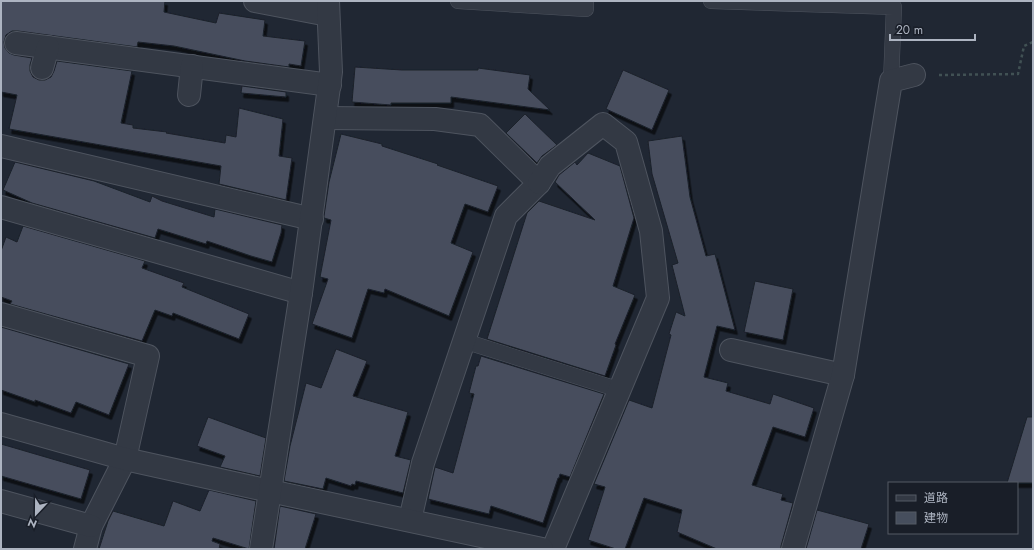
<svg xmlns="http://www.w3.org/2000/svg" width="1034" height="550" font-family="Jost,'Noto Sans JP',sans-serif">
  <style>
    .building { fill: #464e5d; stroke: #1b202a; filter: url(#shadow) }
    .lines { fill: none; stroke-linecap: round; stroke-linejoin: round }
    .service-casing { stroke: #4e545f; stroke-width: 16 }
    .minor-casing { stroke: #4e545f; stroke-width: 24 }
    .path { stroke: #415154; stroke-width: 2.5; stroke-dasharray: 3 3; stroke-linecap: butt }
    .service { stroke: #333944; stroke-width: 15 }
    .minor { stroke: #333944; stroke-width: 22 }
  </style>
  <defs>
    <filter id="shadow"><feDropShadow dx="2.5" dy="4.5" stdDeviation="0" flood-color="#0009"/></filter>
  </defs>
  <rect width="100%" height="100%" fill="#202733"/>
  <g class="building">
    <path d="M1 1H165L164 12 216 23 219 13 265 20 263 36 305 41 301 66 289 64V67L245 61 174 46 138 42 137 47 18 31H12L6 35 4 42 5 48 9 53 14 55 32 58 30 65V71L33 77 39 80H45L51 77 54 71 57 61 132 71 121 123 133 125V128L167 132 166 133 225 143 226 135 236 137 239 108 283 119 279 156 292 158 286 200 219 184 221 166 9 129 17 95 1 92Z"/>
    <path d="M355 67 402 70H478V68L530 75 528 89 550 110 451 97V103H391V105L352 102Z"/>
    <path d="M623 70 669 90 652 130 606 109Z"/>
    <path d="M242 86 286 92V97L241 93Z"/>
    <path d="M525 114 557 145 542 156 537 163 506 133Z"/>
    <path d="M341 134 382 144V146L438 164 437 165 498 186 488 212 465 204 451 243 473 252 449 316 385 289 384 293 368 289 352 338 312 324 328 279 320 277 331 220 324 218V216L329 182Z"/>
    <path d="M682 136 690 197 706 256 715 254 735 330 717 326 704 377 728 383 726 391 770 404 773 394 814 408 805 437 773 427 752 485 783 494 781 500 793 503 781 546V549H717L677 532 682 510 644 498 625 549H616L588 540 605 487 594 484 629 400 652 408 671 335 669 334 676 312 685 316 672 265 678 263 652 174 648 141Z"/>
    <path d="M588 153 620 166 634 218 613 286 635 295 615 344 616 345 605 376 487 339 527 213 539 201 595 220 555 182 559 175 575 162 577 165Z"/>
    <path d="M15 162 94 181 150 202 152 196 162 201 214 217 215 209 282 225 281 233 272 262 251 256 207 241 206 244 158 229 155 238 32 203 3 190Z"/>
    <path d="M23 226 145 261 142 268 184 283 182 287 249 314 239 339 173 313 172 316 155 310 142 341 10 304 12 301 1 297V251L6 237 17 242Z"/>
    <path d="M755 281 793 289 783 340 744 332Z"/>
    <path d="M1 327 129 364 109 415 76 402 71 413 35 400V402L1 390Z"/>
    <path d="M336 349 367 361 353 396 408 412 395 456 411 460 403 493 356 481 355 485 352 484 351 486 326 478 323 489 284 481 290 446 306 383 321 388Z"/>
    <path d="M481 356 604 394 570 477 560 474 559 478H558L543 523 491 506 489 514 428 499 435 467 453 473 474 394 469 393 476 366H478Z"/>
    <path d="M208 417 266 438 260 476 220 467 225 456 197 446Z"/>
    <path d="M1027 417H1033V483H1007Z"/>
    <path d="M1 444 90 470 81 499 1 476Z"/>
    <path d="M209 490 256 501 249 549 213 538 212 541 220 544 219 549H99L108 521 113 511 164 526 173 501 200 511Z"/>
    <path d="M280 506 316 514 305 549H274Z"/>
    <path d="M817 510 869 524 861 549H806Z"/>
  </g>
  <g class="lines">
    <g class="service-casing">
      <g id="service">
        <path d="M458 1 586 9V1"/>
        <path d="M711 1 894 7 891 81"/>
        <path d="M464 341 620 390"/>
      </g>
    </g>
    <g class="minor-casing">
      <g id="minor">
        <path d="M255 1 328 15"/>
        <path d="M16 43 330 85"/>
        <path d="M42 68 48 47"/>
        <path d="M189 95 192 66"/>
        <path d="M325 118 435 119 480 125 539 183 506 216 423 463 410 520"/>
        <path d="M1 146 312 219"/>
        <path d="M539 183 550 166 603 124 626 142 651 231 658 298 553 549"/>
        <path d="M1 207 301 293"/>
        <path d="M1 314 148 356 125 459 91 526 85 549"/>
        <path d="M731 350 843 375"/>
        <path d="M1 424 125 459 270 491 542 549"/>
        <path d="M1 501 91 526"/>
        <path d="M261 549 301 293 331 72 328 1"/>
        <path d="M793 549 843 375 891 81 914 75"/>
      </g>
    </g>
    <path class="path" d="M939 75 1018 74 1024 46 1033 42"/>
    <use href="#service" class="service"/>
    <use href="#minor" class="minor"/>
  </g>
  <rect width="1034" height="550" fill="none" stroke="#adb4c1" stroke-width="4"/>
  <rect x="888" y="482" width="130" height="52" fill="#191e28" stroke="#545a65"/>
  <rect x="896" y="495" width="20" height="6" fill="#333944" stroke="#545a65"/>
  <text x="924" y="502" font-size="12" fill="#adb4c1">道路</text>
  <rect x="896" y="512" width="20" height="12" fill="#464e5d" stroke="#545a65"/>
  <text x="924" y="522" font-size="12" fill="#adb4c1">建物</text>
  <g transform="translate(36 514) rotate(202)" stroke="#191e28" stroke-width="3" paint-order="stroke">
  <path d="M0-3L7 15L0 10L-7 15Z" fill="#adb4c1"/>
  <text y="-6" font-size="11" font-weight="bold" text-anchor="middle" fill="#adb4c1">N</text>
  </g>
  <path d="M890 34v6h85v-6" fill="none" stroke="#adb4c1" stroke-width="2"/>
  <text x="896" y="34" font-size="12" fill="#adb4c1" stroke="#191e28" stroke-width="3" paint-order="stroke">20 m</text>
</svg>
